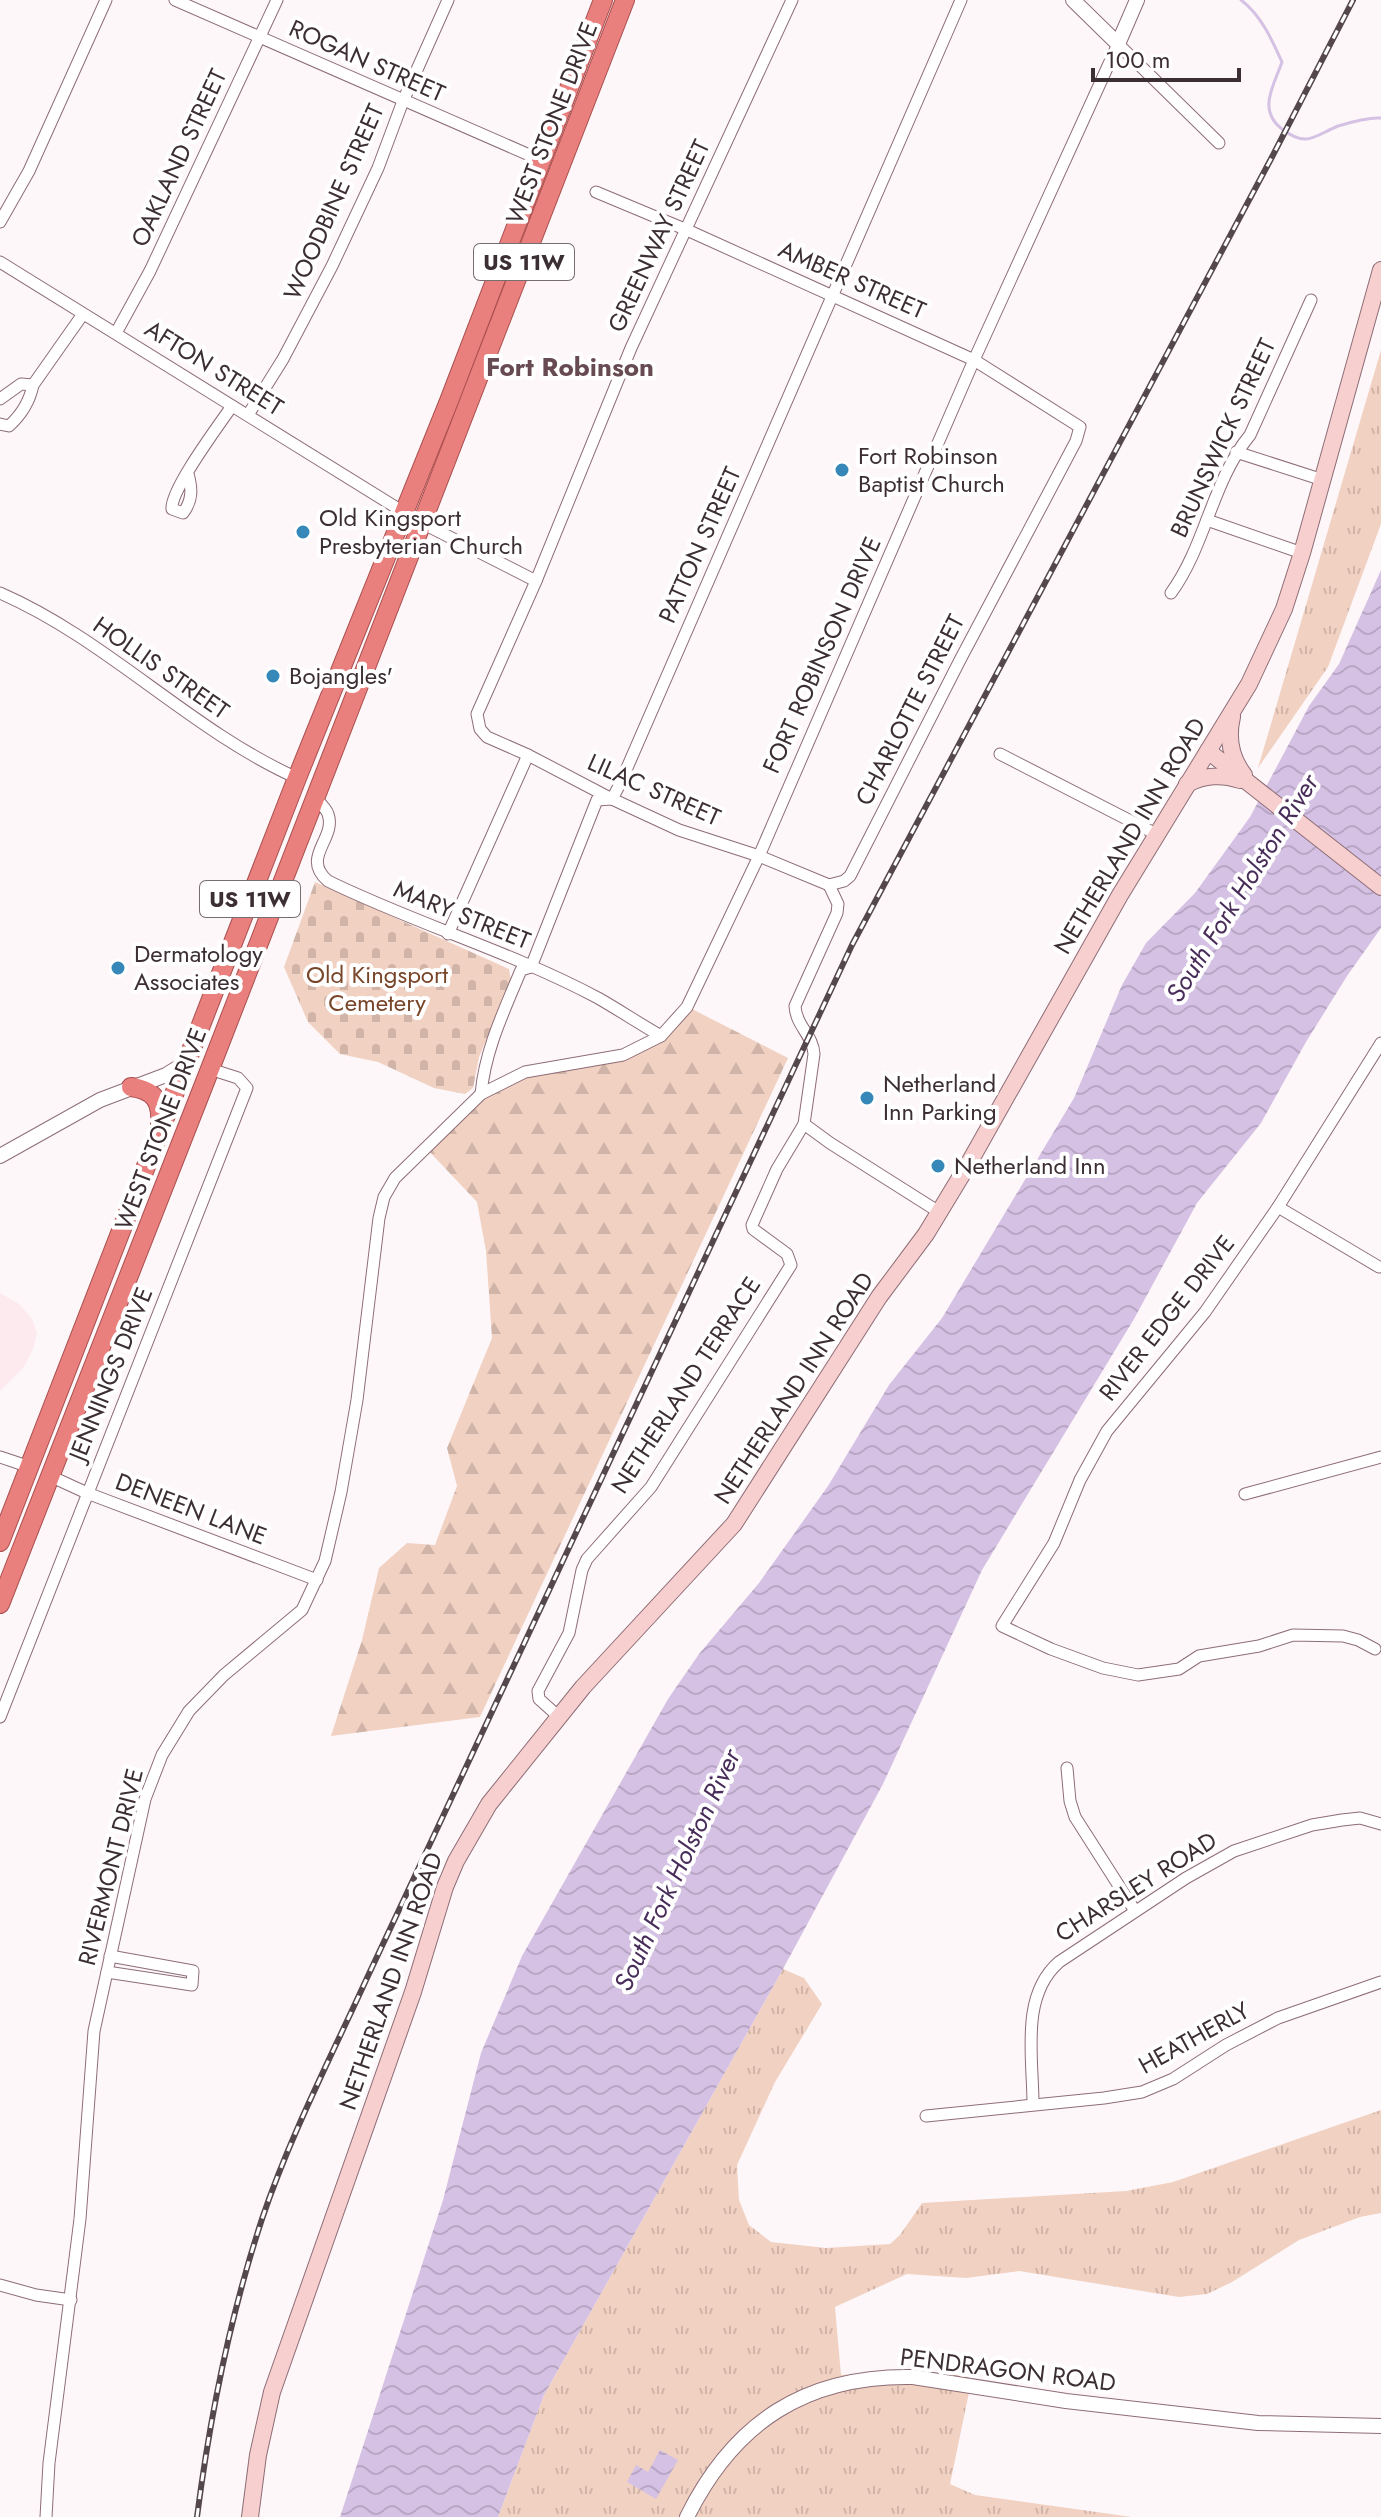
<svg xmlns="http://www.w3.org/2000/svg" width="1381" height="2517" font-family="Jost,sans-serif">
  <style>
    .built { fill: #fceaef }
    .grass { fill: url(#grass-tufts) }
    .forest { fill: url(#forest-firs) }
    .cemetery { fill: url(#cemetery-stones) }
    .water { fill: url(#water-waves) }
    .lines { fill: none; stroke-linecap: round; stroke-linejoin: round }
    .stream { stroke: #d5c1e4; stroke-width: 3 }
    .minor-casing { stroke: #8d6d76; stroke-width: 13 }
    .tertiary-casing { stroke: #8d6d76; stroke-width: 16 }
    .secondary-casing { stroke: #8d6d76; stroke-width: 18 }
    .trunk-casing { stroke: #a94f4f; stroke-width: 20 }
    .minor { stroke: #fff; stroke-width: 11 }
    .tertiary { stroke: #fff; stroke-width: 14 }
    .secondary { stroke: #f7cfcf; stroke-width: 16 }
    .trunk { stroke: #ea807e; stroke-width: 18 }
    .rail-casing { stroke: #55484c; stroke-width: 6 }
    .rail { stroke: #fff; stroke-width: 3; stroke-dasharray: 9; stroke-linecap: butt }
    .poi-dot { fill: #3688b8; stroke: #fff; stroke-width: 3 }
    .labels { text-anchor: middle; stroke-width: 8; stroke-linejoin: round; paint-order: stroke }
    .shield { fill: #fff; stroke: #766d70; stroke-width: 2 }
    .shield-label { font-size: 22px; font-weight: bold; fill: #3c2f33 }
    .street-label { font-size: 24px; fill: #3c2f33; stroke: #fff }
    .poi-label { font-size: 24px; fill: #3c2f33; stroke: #fff; text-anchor: start }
    .park-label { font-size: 24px; fill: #784529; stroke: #fff }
    .neighbourhood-label { font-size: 26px; font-weight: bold; fill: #674a52; stroke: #fff }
    .water-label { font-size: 26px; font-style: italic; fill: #482c59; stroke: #fff }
  </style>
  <defs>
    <pattern id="grass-tufts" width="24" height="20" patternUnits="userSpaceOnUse" patternTransform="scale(2)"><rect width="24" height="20" fill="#f1d1c2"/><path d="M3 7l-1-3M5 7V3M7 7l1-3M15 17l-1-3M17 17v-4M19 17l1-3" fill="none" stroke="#d0b4a7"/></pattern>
    <pattern id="forest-firs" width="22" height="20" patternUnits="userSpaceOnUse" patternTransform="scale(2)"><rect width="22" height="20" fill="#f1d1c2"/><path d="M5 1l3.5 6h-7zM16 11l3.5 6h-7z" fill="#d0b4a7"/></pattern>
    <pattern id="cemetery-stones" width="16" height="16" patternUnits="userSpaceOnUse" patternTransform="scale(2)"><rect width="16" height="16" fill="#f1d1c2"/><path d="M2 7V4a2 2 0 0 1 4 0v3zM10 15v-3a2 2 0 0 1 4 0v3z" fill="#d0b4a7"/></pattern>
    <pattern id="water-waves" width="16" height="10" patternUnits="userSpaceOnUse" patternTransform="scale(2)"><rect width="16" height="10" fill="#d5c1e4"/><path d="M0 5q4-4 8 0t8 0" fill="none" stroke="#b8a6c4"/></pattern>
  </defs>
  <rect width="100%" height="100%" fill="#fef7f9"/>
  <path class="built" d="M0 1293 19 1304 32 1319 37 1333 33 1349 24 1367 0 1391Z"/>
  <g class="grass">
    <path d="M1381 350V524L1328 667 1258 768Z"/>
    <path d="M783 1969 804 1978 822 2004 775 2082 737 2165 739 2200 749 2225 771 2242 826 2248 890 2244 900 2235 922 2203 1126 2191 1173 2182 1381 2110V2213L1360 2217 1299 2240 1232 2282 1207 2294 1179 2297 1019 2271 966 2278 907 2274 835 2307 841 2375C887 2372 926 2368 972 2378L950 2484 975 2495 1132 2517H498L544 2395Z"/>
  </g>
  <path class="forest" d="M692 1009 788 1058 480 1717 331 1736 362 1640 379 1568 407 1543 435 1545 457 1486 447 1448 492 1338 486 1251 477 1202 426 1148 503 1081 623 1055 661 1036Z"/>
  <path class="cemetery" d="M315 882 509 969 511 981 479 1057 473 1088 465 1094 434 1088 378 1062 340 1054 308 1022 284 967Z"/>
  <g class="water">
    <path d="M1381 570V928L1347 976 1306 1042 1261 1123 1197 1203 1134 1319 982 1570 883 1784 783 1969 544 2395 498 2517H340L443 2200 481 2053 522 1956 668 1699 699 1654 759 1583 828 1486 889 1385 942 1318 1074 1098 1122 985 1146 943 1195 893 1250 817 1309 706 1339 664Z"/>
    <path d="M660 2450 678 2460 656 2499 627 2482 636 2465 648 2472Z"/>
  </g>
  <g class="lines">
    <path class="stream" d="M1241 0C1261 15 1272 40 1282 62 1274 85 1257 110 1282 129 1307 148 1314 136 1338 126 1351 122 1368 117 1381 118"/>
    <g class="minor-casing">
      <g id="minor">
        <path d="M175 0 543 161"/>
        <path d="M792 0 631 348 536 581 477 714 480 729 487 737 528 755 612 799 679 830 759 856 829 885"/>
        <path d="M596 192 687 230 974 360 1080 427 1076 441 960 660 850 876 844 881 829 885 838 904 837 913 795 1006C796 1026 813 1035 814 1054L804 1124 830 1143 939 1212"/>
        <path d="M0 222 29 171 106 0"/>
        <path d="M0 262 405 513"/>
        <path d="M116 333 150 271 277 0"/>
        <path d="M0 399 21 384 33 385"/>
        <path d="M248 415 283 359 332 266 378 168 403 101 448 0"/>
        <path d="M0 424 9 426C21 415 30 400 33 385L83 314"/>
        <path d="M1236 452 1323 480"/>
        <path d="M188 474C192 488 193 500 183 513L172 509C170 490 219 425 232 406"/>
        <path d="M1207 520 1302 553"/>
        <path d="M422 523 536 581"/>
        <path d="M0 593C108 640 190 730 297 778"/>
        <path d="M1171 593C1206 545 1212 481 1250 435L1311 300"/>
        <path d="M1000 754 1156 834"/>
        <path d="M315 798C319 802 326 808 328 814 337 839 300 857 328 881 416 924 512 952 598 998 619 1010 640 1024 661 1036"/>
        <path d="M448 934 528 755"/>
        <path d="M481 1094C485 1050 504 1011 521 970L531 967 597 800 612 799 620 784 961 0"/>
        <path d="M1278 1207 1379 1267"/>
        <path d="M0 1457 30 1467"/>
        <path d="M50 1476 87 1493 317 1580"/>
        <path d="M1245 1494 1381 1457"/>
        <path d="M1375 1649 1358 1640 1343 1636 1293 1635 1259 1646 1199 1656 1179 1669 1138 1675 1103 1668 1051 1649 1002 1626 1054 1543 1080 1480 1107 1431 1205 1312 1278 1207 1381 1043"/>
        <path d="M0 1717 247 1088 238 1078 210 1069"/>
        <path d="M559 1717 539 1699 538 1691 569 1633 582 1570 587 1559 651 1487 791 1265 787 1254 753 1229 752 1225 777 1169 804 1124"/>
        <path d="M1067 1768 1070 1801 1075 1817 1135 1911"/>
        <path d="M107 1972 192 1985 193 1971 110 1956"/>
        <path d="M1033 2104C1033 2057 1020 1996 1059 1962L1186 1878 1234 1851 1312 1825 1342 1820 1360 1818 1381 1824"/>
        <path d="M926 2116 1104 2098 1142 2092 1173 2079 1226 2045 1278 2018 1381 1982"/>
        <path d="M0 2285 36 2295 71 2300"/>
        <path d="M46 2517 49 2463 80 2219 94 2031 145 1799 162 1755 189 1711 224 1675 302 1610 325 1561 341 1492 357 1400 379 1218 384 1197 395 1178 481 1094 525 1072 623 1055 661 1036 687 1007 759 856 974 360 1118 44 1219 143"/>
      </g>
    </g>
    <g class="tertiary-casing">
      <g id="tertiary">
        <path d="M1073 0 1118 44 1137 0"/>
        <path d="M0 1156 100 1100 166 1075 187 1062"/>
        <path d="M687 2517C734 2422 806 2375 913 2377L1066 2401 1258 2423 1381 2426"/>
      </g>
    </g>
    <g class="secondary-casing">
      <g id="secondary">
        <path d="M1232 717C1227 738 1231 758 1244 775"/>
        <path d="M1208 751 1381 887"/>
        <path d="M1187 784C1205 775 1221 774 1240 780"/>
        <path d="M250 2517 258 2455 272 2392 413 1992 445 1887 456 1861 489 1804 583 1687 734 1524 879 1297 926 1234 969 1163 1120 895 1249 684 1284 609 1302 553 1381 270"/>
      </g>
    </g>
    <g class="trunk-casing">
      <g id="trunk">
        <path d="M131 1087C155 1090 162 1102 160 1126"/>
        <path d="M0 1542 297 778 449 401 603 0"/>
        <path d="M0 1604 210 1069 625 0"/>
      </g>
    </g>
    <use href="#minor" class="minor"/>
    <use href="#tertiary" class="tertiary"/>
    <use href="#secondary" class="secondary"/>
    <use href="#trunk" class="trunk"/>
    <g class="rail-casing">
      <path id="rail" d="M197 2517C210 2416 230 2316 262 2219 290 2136 331 2057 367 1978L852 945 1272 157 1353 0"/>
    </g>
    <use href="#rail" class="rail"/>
  </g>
  <g class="poi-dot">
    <circle cx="842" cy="470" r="8"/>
    <circle cx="303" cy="532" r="8"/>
    <circle cx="273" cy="676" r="8"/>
    <circle cx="118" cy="968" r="8"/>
    <circle cx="867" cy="1098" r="8"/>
    <circle cx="938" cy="1166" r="8"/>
  </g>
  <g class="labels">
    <g class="shield">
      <rect x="474" y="244" width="100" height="36" rx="6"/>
      <rect x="200" y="881" width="100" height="36" rx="6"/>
    </g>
    <g class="shield-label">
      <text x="524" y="270">US 11W</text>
      <text x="250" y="907">US 11W</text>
    </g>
    <g class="street-label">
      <text transform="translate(367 61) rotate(24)" y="8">ROGAN STREET</text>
      <text transform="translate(552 123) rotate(-69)" y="8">WEST STONE DRIVE</text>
      <text transform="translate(179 158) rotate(-65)" y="8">OAKLAND STREET</text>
      <text transform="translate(334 202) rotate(-66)" y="8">WOODBINE STREET</text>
      <text transform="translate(659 236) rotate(-65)" y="8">GREENWAY STREET</text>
      <text transform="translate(852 280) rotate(24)" y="8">AMBER STREET</text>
      <text transform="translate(214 368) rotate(32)" y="8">AFTON STREET</text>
      <text transform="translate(1223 438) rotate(-65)" y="8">BRUNSWICK STREET</text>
      <text transform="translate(700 545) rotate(-66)" y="8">PATTON STREET</text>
      <text transform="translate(822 655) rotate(-66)" y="8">FORT ROBINSON DRIVE</text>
      <text transform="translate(161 668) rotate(35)" y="8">HOLLIS STREET</text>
      <text transform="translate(910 710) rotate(-63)" y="8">CHARLOTTE STREET</text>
      <text transform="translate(654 790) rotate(24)" y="8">LILAC STREET</text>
      <text transform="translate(1130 836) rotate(-59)" y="8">NETHERLAND INN ROAD</text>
      <text transform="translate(462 915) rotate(22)" y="8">MARY STREET</text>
      <text transform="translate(161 1129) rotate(-69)" y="8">WEST STONE DRIVE</text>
      <text transform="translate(1167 1318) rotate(-52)" y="8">RIVER EDGE DRIVE</text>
      <text transform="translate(111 1374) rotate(-68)" y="8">JENNINGS DRIVE</text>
      <text transform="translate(686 1385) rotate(-57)" y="8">NETHERLAND TERRACE</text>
      <text transform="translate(794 1388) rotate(-57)" y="8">NETHERLAND INN ROAD</text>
      <text transform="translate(191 1509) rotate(21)" y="8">DENEEN LANE</text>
      <text transform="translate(111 1867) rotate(-76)" y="8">RIVERMONT DRIVE</text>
      <text transform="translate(1136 1887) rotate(-32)" y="8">CHARSLEY ROAD</text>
      <text transform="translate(391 1981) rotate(-71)" y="8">NETHERLAND INN ROAD</text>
      <text transform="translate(1194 2038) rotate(-29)" y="8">HEATHERLY</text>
      <text transform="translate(1008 2370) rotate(7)" y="8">PENDRAGON ROAD</text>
    </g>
    <g class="poi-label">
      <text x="858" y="464">Fort Robinson<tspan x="858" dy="28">Baptist Church</tspan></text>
      <text x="319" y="526">Old Kingsport<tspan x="319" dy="28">Presbyterian Church</tspan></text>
      <text x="289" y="684">Bojangles'</text>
      <text x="134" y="962">Dermatology<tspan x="134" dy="28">Associates</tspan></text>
      <text x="883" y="1092">Netherland<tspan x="883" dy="28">Inn Parking</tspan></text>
      <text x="954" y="1174">Netherland Inn</text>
    </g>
    <g class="park-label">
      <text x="377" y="983">Old Kingsport<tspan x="377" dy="28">Cemetery</tspan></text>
    </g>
    <g class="neighbourhood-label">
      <text x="570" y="376">Fort Robinson</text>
    </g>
    <g class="water-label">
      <text transform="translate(1242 888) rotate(-58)" y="9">South Fork Holston River</text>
      <text transform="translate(677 1870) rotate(-65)" y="9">South Fork Holston River</text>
    </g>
  </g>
  <path d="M1093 68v12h146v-12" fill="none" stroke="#3c2f33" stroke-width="4"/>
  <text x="1105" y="68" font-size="24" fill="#3c2f33" stroke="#ffffff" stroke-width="6" paint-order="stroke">100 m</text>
</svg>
